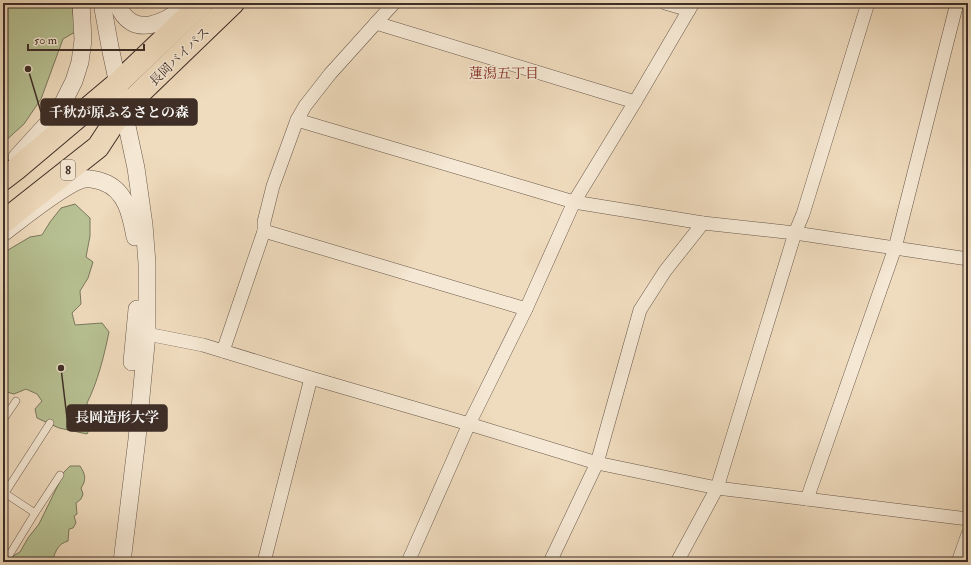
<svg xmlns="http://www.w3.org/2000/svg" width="971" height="565" font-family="'IM FELL Double Pica','Noto Serif JP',serif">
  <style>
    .green { fill: #b7c193; stroke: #7a785d }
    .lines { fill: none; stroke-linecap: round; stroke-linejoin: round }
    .service-casing { stroke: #6a594c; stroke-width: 8 }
    .minor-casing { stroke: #6a594c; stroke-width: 14 }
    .tertiary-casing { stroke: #6a594c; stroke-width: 18 }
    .trunk-casing { stroke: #3e2e27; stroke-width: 24 }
    .service { stroke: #f5e8d4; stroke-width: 7 }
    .minor { stroke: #f5e8d4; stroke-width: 13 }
    .tertiary { stroke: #f5e8d4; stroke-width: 17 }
    .trunk { stroke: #efdbbd; stroke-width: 22 }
    .labels { text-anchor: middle; stroke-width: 3; stroke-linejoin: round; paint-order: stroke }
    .shield { fill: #f5e8d4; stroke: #75665b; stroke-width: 1 }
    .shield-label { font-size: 12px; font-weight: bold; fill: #3e2e27 }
    .street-label { font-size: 13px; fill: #3e2e27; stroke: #f5e8d4 }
    .neighbourhood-label { font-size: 14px; fill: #7a1f14; stroke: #f5e8d4 }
    .leader { fill: none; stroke: #3e2e27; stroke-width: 1.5 }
    .callout-dot { fill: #3e2e27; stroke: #f5e8d4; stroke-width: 1.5 }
    .callout { fill: #3e2e27; stroke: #3e2e27; stroke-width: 1.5 }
    .callout-label { font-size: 14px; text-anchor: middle; font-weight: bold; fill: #fff }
  </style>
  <rect width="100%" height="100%" fill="#efdbbd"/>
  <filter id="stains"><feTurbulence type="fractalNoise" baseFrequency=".005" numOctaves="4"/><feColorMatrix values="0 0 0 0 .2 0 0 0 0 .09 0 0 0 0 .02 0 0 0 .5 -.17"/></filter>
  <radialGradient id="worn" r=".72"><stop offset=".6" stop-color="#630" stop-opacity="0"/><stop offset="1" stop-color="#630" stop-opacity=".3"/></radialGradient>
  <g class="green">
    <path d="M3 3H72L75 32 63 39 41 99 24 124 3 143Z"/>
    <path d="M75 204 90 218V236L86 257 93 262 88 278 80 291 81 304 72 313 75 325 102 323 109 332C104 356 98 381 87 403L91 426 87 434 59 428 37 418 35 409 42 401 37 394 26 389 14 394 3 391V253L30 237 42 235 50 222 61 208Z"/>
    <path d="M70 466H80C85 474 87 479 81 488L83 494 81 499 76 503 77 514 74 516 76 523 73 528 69 529 68 541C57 544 55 553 52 562H10L13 556 20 552 28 538 39 524 60 481 61 477 64 472Z"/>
  </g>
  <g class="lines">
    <g class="service-casing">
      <g id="service">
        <path d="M3 420 16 401"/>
        <path d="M3 492 35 513 5 562"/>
        <path d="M3 496 50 423"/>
        <path d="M35 513 60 475"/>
      </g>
    </g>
    <g class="minor-casing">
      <g id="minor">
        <path d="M665 3 689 10"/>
        <path d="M376 23 635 102"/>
        <path d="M297 120 574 202 703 223 795 233 968 259"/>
        <path d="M264 231 526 309"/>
        <path d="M147 334 203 345 311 378 469 424 597 463 717 488 968 519"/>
        <path d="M223 351 264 231V222L273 186 297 120 305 106 330 74 394 3"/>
        <path d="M807 499 895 248 957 3"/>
        <path d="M264 562 311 378"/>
        <path d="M408 562 469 424 526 309 574 202 635 102 693 3"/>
        <path d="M550 562 597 463 640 310 665 271 703 223"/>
        <path d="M677 562 717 488 795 233 803 214 868 3"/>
        <path d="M958 562 968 534"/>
      </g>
    </g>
    <g class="tertiary-casing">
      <g id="tertiary">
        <path d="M102 3 110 47 136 168 144 225 147 263V334L137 439 122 562"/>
        <path d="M117 3C132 42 167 22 190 3"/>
        <path d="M17 157 59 111 74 81 80 62 83 40 81 3"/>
        <path d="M3 233C19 221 68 181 85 179 91 178 97 180 103 182 126 190 131 215 135 237"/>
        <path d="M132 362 137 309"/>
      </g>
    </g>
    <g class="trunk-casing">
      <g id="trunk">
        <path d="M3 179 16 169 118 83 202 3"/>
        <path d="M3 222 98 147 123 109 233 3"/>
      </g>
    </g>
    <use href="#service" class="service"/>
    <use href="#minor" class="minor"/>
    <use href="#tertiary" class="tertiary"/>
    <use href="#trunk" class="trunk"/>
  </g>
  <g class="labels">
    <rect class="shield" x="61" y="160" width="14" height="20" rx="3"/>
    <g class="shield-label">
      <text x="68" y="174">8</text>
    </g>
    <g class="street-label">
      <text transform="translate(179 56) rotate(-44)" y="5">長岡バイパス</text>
    </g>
    <g class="neighbourhood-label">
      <text x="504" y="78">蓮潟五丁目</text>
    </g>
  </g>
  <path class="leader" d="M28 69L41 112M61 368L67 418"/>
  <g class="callout-dot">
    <circle cx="28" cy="69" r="4"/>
    <circle cx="61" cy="368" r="4"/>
  </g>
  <g class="callout">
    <rect x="41" y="99" width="156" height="26" rx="4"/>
    <rect x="67" y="405" width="100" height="26" rx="4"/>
  </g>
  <g class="callout-label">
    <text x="119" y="117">千秋が原ふるさとの森</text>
    <text x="117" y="422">長岡造形大学</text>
  </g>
  <rect width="971" height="565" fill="none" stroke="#efdbbd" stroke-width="16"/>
  <rect x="4" y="4" width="963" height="557" fill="none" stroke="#3e2e27" stroke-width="2"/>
  <rect x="8" y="8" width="955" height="549" fill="none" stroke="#3e2e27"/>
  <path d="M28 44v6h116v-6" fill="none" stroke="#3e2e27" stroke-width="2"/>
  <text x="34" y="44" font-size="12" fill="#3e2e27" stroke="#f5e8d4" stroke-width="3" paint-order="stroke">50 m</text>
  <rect width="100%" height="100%" filter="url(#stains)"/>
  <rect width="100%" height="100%" fill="url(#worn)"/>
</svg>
